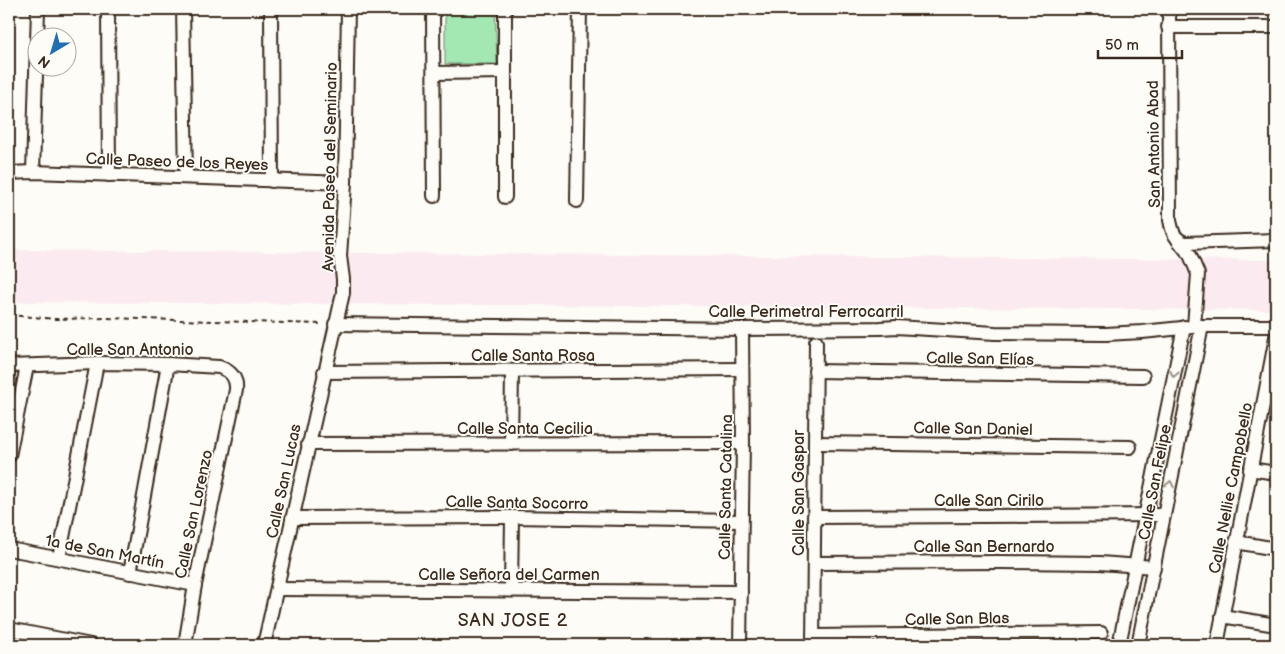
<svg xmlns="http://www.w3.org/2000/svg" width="1285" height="654" font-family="'Balsamiq Sans',sans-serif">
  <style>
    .built { fill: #fbebf0 }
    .green { fill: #a3e7b3; stroke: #6f8868 }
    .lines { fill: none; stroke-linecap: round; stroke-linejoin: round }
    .minor-casing { stroke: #3b2a1e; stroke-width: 16 }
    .path { stroke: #3b2a1e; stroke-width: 2; stroke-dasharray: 5 4; stroke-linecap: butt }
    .minor { stroke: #fdfcf7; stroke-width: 12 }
    .oneway { stroke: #9c938a }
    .labels { text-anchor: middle; stroke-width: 4; stroke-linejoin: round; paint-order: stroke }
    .street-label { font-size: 16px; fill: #3b2a1e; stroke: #fdfcf7 }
    .neighbourhood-label { font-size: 18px; letter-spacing: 1px; fill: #3b2a1e; stroke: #fdfcf7 }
  </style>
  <rect width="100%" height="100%" fill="#fdfcf7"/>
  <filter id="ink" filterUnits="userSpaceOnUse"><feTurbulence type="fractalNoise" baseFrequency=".02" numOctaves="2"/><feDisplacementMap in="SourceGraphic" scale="10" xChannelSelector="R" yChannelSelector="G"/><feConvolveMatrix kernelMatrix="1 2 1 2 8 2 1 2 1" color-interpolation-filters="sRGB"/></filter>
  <g filter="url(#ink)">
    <path class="built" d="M9 250 1276 260V310L9 302Z"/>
    <path class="green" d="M445 9H495L497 64H445Z"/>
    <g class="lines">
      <g class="minor-casing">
        <g id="minor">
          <path d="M108 9 109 175"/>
          <path d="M183 9 186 177"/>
          <path d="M271 9 272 181"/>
          <path d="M433 9 434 196"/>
          <path d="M505 9V197"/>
          <path d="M1169 9 1170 220C1172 231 1174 239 1185 243L1276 240"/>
          <path d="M1168 27H1276"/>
          <path d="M434 73 505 72"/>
          <path d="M33 172 38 9"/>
          <path d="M9 173 33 172 345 183"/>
          <path d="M577 201 580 9"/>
          <path d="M1178 240 1190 255 1198 274 1194 326"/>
          <path d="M335 324 742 329 880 328 896 327 995 333 1106 334 1142 332 1202 326H1276"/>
          <path d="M9 366 97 363 168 364 219 367C231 371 237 378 236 390L195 585 185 645"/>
          <path d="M815 371 1143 376"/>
          <path d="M324 372 742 369"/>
          <path d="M815 443 1130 447"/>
          <path d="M308 444 743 443"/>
          <path d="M511 444 512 372"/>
          <path d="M9 456 27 366"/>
          <path d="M1250 469 1276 473"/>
          <path d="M814 517 1164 515"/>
          <path d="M292 518 512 517 741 521"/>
          <path d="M1236 542 1276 549"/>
          <path d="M9 549 195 585"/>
          <path d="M59 558 97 363"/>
          <path d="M814 563 1001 562 1100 563 1154 567"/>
          <path d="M130 573 168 364"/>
          <path d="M277 589 741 592"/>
          <path d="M511 589 512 517"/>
          <path d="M1222 616 1276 625"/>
          <path d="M9 629 91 645"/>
          <path d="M813 636 1101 633"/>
          <path d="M264 645 343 293V279L340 256 345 183 348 9"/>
          <path d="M740 645 743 443 742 329"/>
          <path d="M813 645 816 342"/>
          <path d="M1119 645 1184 327"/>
          <path d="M1138 645 1202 326"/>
          <path d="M1217 645 1276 337"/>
        </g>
      </g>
      <path class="path" d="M9 315 55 319 108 318 323 324"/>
      <use href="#minor" class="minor"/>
    </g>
    <defs><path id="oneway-chevron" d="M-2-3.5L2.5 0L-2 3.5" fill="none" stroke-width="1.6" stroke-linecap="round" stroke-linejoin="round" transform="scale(1.25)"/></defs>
    <g class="oneway">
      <use href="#oneway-chevron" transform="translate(1174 374) rotate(101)"/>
      <use href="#oneway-chevron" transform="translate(1170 484) rotate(-79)"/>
    </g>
  </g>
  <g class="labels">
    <g class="street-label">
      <text transform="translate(1153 144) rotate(-91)" y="6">San Antonio Abad</text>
      <text transform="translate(177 161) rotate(2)" y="6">Calle Paseo de los Reyes</text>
      <text transform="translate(329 167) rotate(-89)" y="6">Avenida Paseo del Seminario</text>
      <text x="806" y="317">Calle Perimetral Ferrocarril</text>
      <text x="130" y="355">Calle San Antonio</text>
      <text x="533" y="361">Calle Santa Rosa</text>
      <text transform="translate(980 358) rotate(1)" y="6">Calle San Elías</text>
      <text x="525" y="434">Calle Santa Cecilia</text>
      <text transform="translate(973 428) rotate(1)" y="6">Calle San Daniel</text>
      <text transform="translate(283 481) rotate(-78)" y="6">Calle San Lucas</text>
      <text transform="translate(1154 482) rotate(-79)" y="6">Calle San Felipe</text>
      <text transform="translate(725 487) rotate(-89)" y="6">Calle Santa Catalina</text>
      <text transform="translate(1230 488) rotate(-79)" y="6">Calle Nellie Campobello</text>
      <text transform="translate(798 493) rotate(-90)" y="6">Calle San Gaspar</text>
      <text x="989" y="506">Calle San Cirilo</text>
      <text transform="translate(517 502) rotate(1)" y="6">Calle Santa Socorro</text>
      <text transform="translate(193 514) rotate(-78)" y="6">Calle San Lorenzo</text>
      <text x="984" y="552">Calle San Bernardo</text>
      <text transform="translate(105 551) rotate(11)" y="6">1a de San Martín</text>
      <text x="509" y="580">Calle Señora del Carmen</text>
      <text transform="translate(957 618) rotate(-1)" y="6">Calle San Blas</text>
    </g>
    <g class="neighbourhood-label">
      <text x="513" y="626">SAN JOSE 2</text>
    </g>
  </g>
  <rect width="1285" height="654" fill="none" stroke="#fdfcf7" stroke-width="30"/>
  <rect x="15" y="15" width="1255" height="624" fill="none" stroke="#3b2a1e" stroke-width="2" filter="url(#ink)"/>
  <g transform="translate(52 52) rotate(218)"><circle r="24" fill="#fdfcf7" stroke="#afa8a0"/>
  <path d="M0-4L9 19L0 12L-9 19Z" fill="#1f6fb2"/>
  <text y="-8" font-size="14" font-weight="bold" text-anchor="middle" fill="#3b2a1e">N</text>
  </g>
  <path d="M1098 50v8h84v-8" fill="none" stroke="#3b2a1e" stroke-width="2.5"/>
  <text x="1105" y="50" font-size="15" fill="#3b2a1e" stroke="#fdfcf7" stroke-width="4" paint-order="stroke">50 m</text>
</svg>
